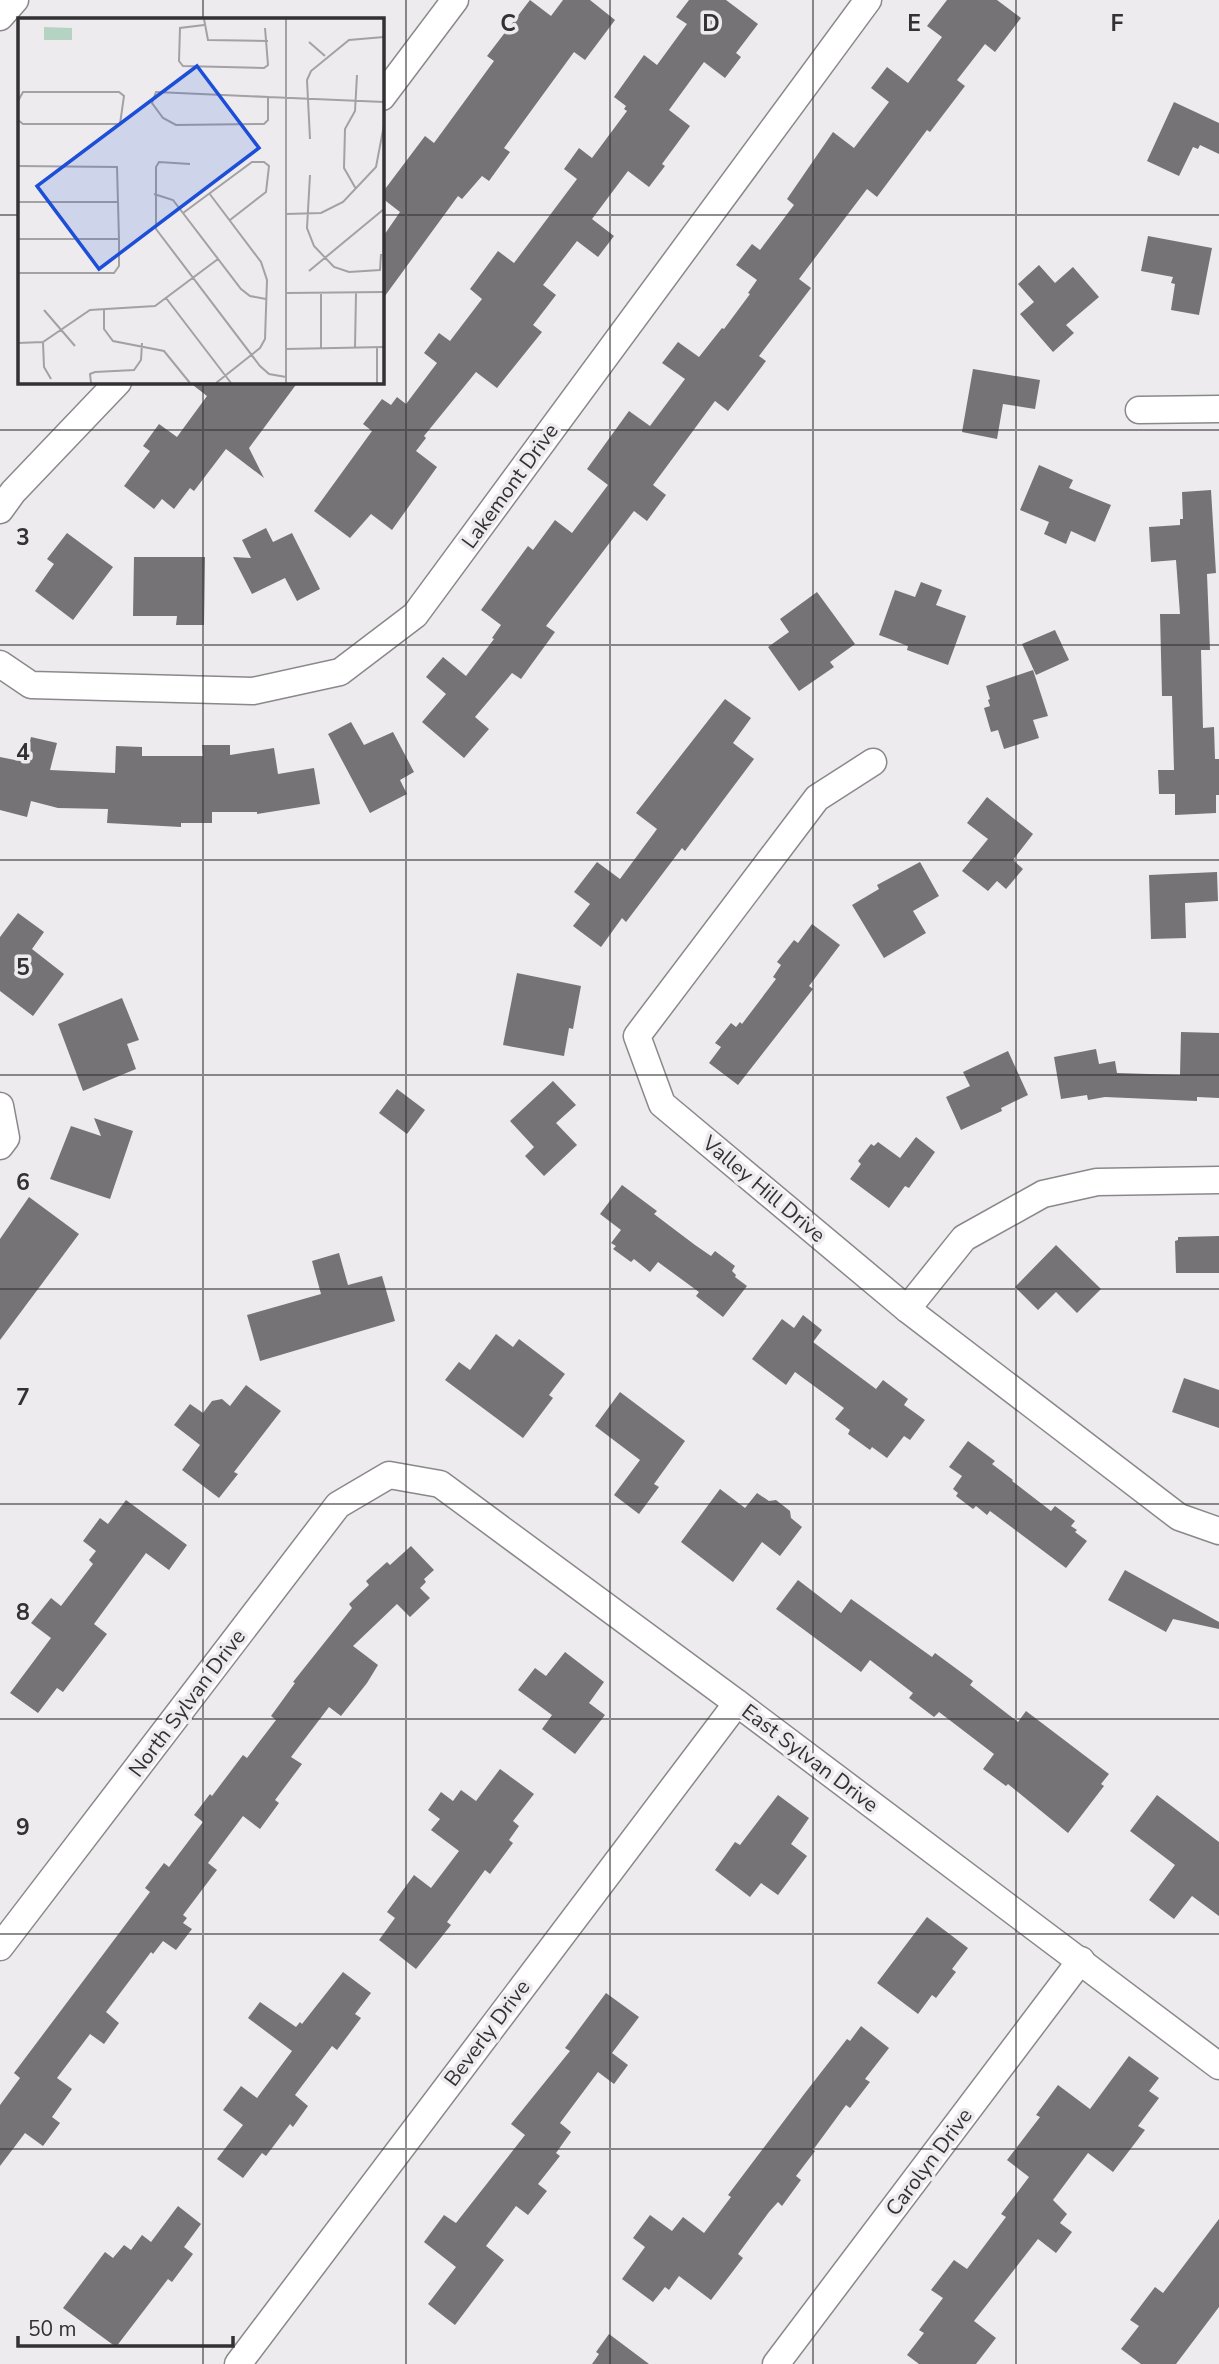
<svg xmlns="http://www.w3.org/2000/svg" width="1219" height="2364" font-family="'Nunito Sans',sans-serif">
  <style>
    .building { fill: #767376 }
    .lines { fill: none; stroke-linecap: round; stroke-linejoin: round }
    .minor-casing { stroke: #8b888b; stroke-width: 29 }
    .minor { stroke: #fff; stroke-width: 26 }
    .grid { fill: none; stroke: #333133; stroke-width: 2; stroke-opacity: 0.55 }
    .labels { text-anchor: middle; stroke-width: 7; stroke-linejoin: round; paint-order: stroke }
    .street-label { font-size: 21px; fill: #333133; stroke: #eeebee }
    .inset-road { fill: none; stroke: #a3a1a3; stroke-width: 2 }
    .view { fill: #1d4ed8; fill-opacity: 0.15; stroke: #1d4ed8; stroke-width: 3.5 }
    .inset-edge { fill: none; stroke: #333133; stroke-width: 3.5 }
    .grid-label { font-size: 23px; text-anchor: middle; font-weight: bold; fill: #333133; stroke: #eeebee; stroke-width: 7; stroke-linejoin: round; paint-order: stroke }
  </style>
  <rect width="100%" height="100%" fill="#eeebee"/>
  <g class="building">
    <path d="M530 0 551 16 563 0H590L615 20 585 60 574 52 504 148 510 152 489 181 482 176 462 199 458 196 382 300V238L400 212 382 198V193L425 136 434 143 494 61 487 56Z"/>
    <path d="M689 0H726L758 24 736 53 741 57 725 78 704 62 669 110 690 126 662 164 665 166 649 187 628 171 592 219 614 236 598 257 577 241 543 285 556 295 533 325 542 332 497 388 476 372 424 436 426 438 416 451 437 467 392 530 371 514 350 538 314 511 372 431 363 424 382 399 391 405 397 397 406 404 437 363 424 353 439 333 450 341 482 299 470 289 498 251 514 263 577 179 564 169 579 148 592 158 627 111 624 109 626 106 614 97 644 55 657 65 687 24 676 17Z"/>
    <path d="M947 0H997L1021 18 995 52 985 44 957 80 965 86 930 132 927 130 877 197 867 189 799 279 811 288 759 356 766 361 728 411 715 401 653 485 666 495 647 521 634 511 546 626 555 632 531 665 521 679 512 673 475 717 489 729 464 758 422 722 446 694 426 677 443 657 466 676 494 639 492 638 501 625 481 610 528 546 533 550 555 520 572 533 608 485 587 469 629 411 650 426 685 379 662 363 678 342 699 357 722 328 724 329 750 294 748 293 757 280 736 265 752 244 760 250 794 205 787 199 833 132 854 148 889 102 871 88 887 67 908 83 942 37 927 26Z"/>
    <path d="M1174 102 1219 123V154L1200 145 1198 149 1193 147 1179 176 1147 161Z"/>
    <path d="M1148 236 1212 248 1199 315 1171 310 1175 284 1171 283 1173 277 1141 271Z"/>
    <path d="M1039 265 1055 283 1073 267 1099 297 1066 325 1074 333 1053 352 1020 314 1034 302 1018 284Z"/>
    <path d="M973 369 1040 380 1035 409 1003 404 997 439 962 432Z"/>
    <path d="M189 382H298L249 448 264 478 226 449 194 491 190 488 174 509 162 499 154 509 124 486 150 451 143 446 159 424 177 437 207 396Z"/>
    <path d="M1039 465 1073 480 1069 488 1111 505 1095 542 1071 531 1066 544 1044 534 1049 522 1020 510Z"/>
    <path d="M1211 490 1216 573 1207 574 1210 650H1201L1203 728 1214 727 1215 759H1219V795H1216V813L1175 815V794H1159L1158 770H1174L1172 696H1162L1160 614H1180L1176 560 1151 562 1149 527 1180 525V519H1183L1182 492Z"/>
    <path d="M266 528 273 542 292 533 320 589 297 601 285 578 252 594 233 557 251 558 242 540Z"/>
    <path d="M67 533 113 567 73 620 35 591 54 564 47 559Z"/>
    <path d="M134 557H205L204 625H176L177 616H133Z"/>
    <path d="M921 582 942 590 936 605 966 616 948 665 907 650 908 646 879 635 895 590 915 597Z"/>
    <path d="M817 592 855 644 830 662 834 667 799 691 768 647 789 632 780 619Z"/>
    <path d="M1055 630 1069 660 1036 675 1022 644Z"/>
    <path d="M1033 670 1048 716 1033 720 1039 738 1004 749 998 730 991 732 984 708 990 706 988 700 990 699 986 686Z"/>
    <path d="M725 699 751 718 733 743 754 759 685 851 682 848 626 922 622 918 601 947 573 926 590 904 574 892 597 862 620 879 657 829 636 813Z"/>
    <path d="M351 722 364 745 393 732 414 772 400 780 407 794 370 813 328 734Z"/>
    <path d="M31 737 57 743 50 770 115 773 116 746 142 747V756H203L202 745H230V755L274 748 278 774 314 768 320 804 257 814V812H212V823H181V827L107 823 108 809 58 808 31 801 27 817 0 810V757L25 762Z"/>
    <path d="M987 797 1033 834 1013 860 1023 869 1006 889 997 881 988 891 962 871 988 839 967 823Z"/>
    <path d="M920 862 939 896 913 911 926 933 884 958 852 905 879 889 877 885Z"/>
    <path d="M1217 872 1218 901 1185 903 1186 938 1151 939 1149 875Z"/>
    <path d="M18 913 44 932 32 949 64 974 33 1016 0 991V937Z"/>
    <path d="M812 924 840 945 809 986 813 989 738 1085 709 1063 721 1047 715 1043 731 1023 736 1027 740 1022 742 1024 776 979 773 977 781 965 777 962 794 940 798 943Z"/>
    <path d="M517 973 581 986 573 1029 569 1028 564 1056 503 1045Z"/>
    <path d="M122 998 139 1040 127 1044 136 1069 83 1091 58 1024Z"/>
    <path d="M1181 1032 1219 1033V1098L1197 1097V1101L1105 1097 1088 1100 1087 1095 1061 1099 1054 1057 1096 1049 1099 1064 1115 1061 1117 1073 1180 1075Z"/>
    <path d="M1008 1051 1028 1095 1001 1108 1002 1111 961 1130 946 1097 970 1086 963 1072Z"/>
    <path d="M553 1081 576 1105 556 1123 577 1145 544 1176 525 1156 534 1147 510 1121Z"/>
    <path d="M397 1089 425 1110 407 1134 379 1113Z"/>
    <path d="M94 1118 133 1131 110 1199 50 1179 71 1126 101 1136Z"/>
    <path d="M916 1137 935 1152 909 1188 905 1186 889 1208 850 1179 861 1164 858 1161 871 1144 874 1146 878 1142 900 1158Z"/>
    <path d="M622 1185 657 1211 654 1214 695 1245 711 1256 715 1251 735 1266 732 1271 736 1275 735 1277 747 1286 723 1317 696 1296 699 1292 658 1262 650 1272 634 1259 631 1262 613 1249 616 1246 611 1243 621 1230 600 1214Z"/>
    <path d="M29 1197 79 1234 0 1340V1239Z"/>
    <path d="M1219 1236V1273H1176L1175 1241 1178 1240V1237Z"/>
    <path d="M1056 1245 1101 1289 1077 1313 1056 1292 1038 1310 1015 1287Z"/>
    <path d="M339 1253 348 1285 382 1276 395 1321 260 1361 247 1315 321 1294 312 1261Z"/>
    <path d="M803 1315 822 1330 813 1342 876 1389 883 1380 908 1399 904 1405 925 1420 910 1440 904 1436 887 1458 872 1447 870 1450 848 1434 850 1430 835 1419 844 1408 795 1372 786 1385 752 1359 782 1319 794 1328Z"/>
    <path d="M496 1334 513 1347 519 1339 565 1374 549 1395 553 1398 523 1438 445 1380 459 1362 470 1370Z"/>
    <path d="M1184 1378 1219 1390V1428L1172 1412Z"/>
    <path d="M246 1385 281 1411 234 1472 238 1474 219 1498 182 1470 200 1445 174 1425 190 1404 203 1413 212 1401 222 1399 230 1406Z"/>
    <path d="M620 1392 685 1441 654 1484 659 1487 639 1514 614 1495 640 1460 595 1426Z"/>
    <path d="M968 1441 995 1461 992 1464 1013 1480 1012 1481 1051 1511 1055 1506 1075 1521 1071 1526 1077 1530 1075 1532 1087 1541 1066 1568 990 1511 987 1515 976 1506 973 1509 956 1496 958 1493 953 1489 962 1476 949 1467Z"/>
    <path d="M720 1489 745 1508 757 1493 769 1501 776 1500 790 1511 791 1518 802 1527 780 1556 762 1542 733 1582 681 1542Z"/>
    <path d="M126 1500 187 1545 169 1570 146 1553 94 1624 107 1634 63 1692 57 1688 38 1713 10 1693 51 1638 31 1623 51 1598 61 1606 93 1564 89 1560 96 1551 83 1541 100 1518 108 1524Z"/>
    <path d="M411 1546 434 1570 424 1579 426 1582 420 1588 430 1598 410 1617 397 1604 353 1646 378 1665 367 1683 341 1716 329 1707 291 1757 302 1764 275 1800 279 1803 260 1829 243 1816 208 1863 217 1870 183 1915 187 1918 183 1923 192 1929 176 1950 163 1941 153 1954 151 1952 106 2012 119 2023 104 2044 90 2034 57 2078 72 2089 52 2117 60 2123 43 2146 25 2133 0 2166V2105L20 2078 14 2073 150 1892 145 1888 164 1863 169 1867 203 1822 194 1815 210 1794 212 1796 243 1755 247 1758 276 1720 271 1716 295 1683 293 1682 352 1608 349 1604 369 1585 366 1581 387 1562 390 1565Z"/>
    <path d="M1125 1570 1219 1622V1629L1173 1619 1166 1632 1108 1600Z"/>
    <path d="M798 1580 841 1613 851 1599 932 1657 935 1653 973 1681 970 1685 1018 1722 1026 1711 1109 1774 1101 1784 1104 1786 1068 1833 1008 1784 1006 1786 983 1769 994 1754 939 1712 934 1717 909 1698 913 1693 870 1660 861 1672 776 1609Z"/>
    <path d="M565 1652 604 1682 589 1703 605 1715 575 1754 542 1729 552 1715 518 1690 535 1668 546 1676Z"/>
    <path d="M500 1769 534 1794 513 1821 519 1826 509 1840 513 1843 490 1874 485 1870 447 1922 451 1925 416 1969 379 1940 395 1918 387 1912 414 1875 431 1888 459 1851 431 1830 440 1819 428 1810 441 1792 453 1801 461 1790 476 1801Z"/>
    <path d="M778 1795 809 1818 791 1844 807 1856 778 1895 761 1883 750 1897 715 1870 735 1842 740 1845Z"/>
    <path d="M1157 1795 1219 1842V1916L1192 1896 1174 1919 1149 1900 1175 1865 1130 1831Z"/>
    <path d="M927 1917 968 1948 952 1969 956 1972 936 1998 932 1995 918 2014 877 1983Z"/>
    <path d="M343 1972 371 1993 355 2014 361 2018 337 2050 332 2046 295 2095 308 2106 293 2127 290 2124 266 2156 262 2153 243 2178 217 2159 243 2125 223 2110 241 2086 257 2098 292 2051 248 2018 260 2002 296 2027 300 2022 302 2024Z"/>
    <path d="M606 1993 639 2017 612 2053 628 2065 614 2084 598 2072 560 2123 571 2132 556 2153 560 2156 538 2184 547 2191 528 2215 516 2206 486 2246 504 2260 455 2325 428 2304 456 2267 424 2242 444 2215 456 2223 525 2135 511 2124 570 2051 565 2048Z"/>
    <path d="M861 2026 889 2048 865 2079 870 2082 850 2108 846 2105 813 2150 815 2151 796 2176 801 2180 782 2206 778 2202 769 2212 738 2254 743 2258 711 2300 679 2276 669 2290 665 2287 653 2302 622 2279 645 2247 633 2238 650 2215 672 2231 683 2217 704 2233 731 2197 728 2195 805 2093 847 2039 850 2041Z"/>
    <path d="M1129 2056 1159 2078 1149 2091 1159 2098 1138 2126 1145 2130 1113 2172 1088 2153 1053 2200 1067 2214 1060 2223 1072 2232 1056 2253 1038 2239 974 2321 996 2338 976 2364H919L907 2355 924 2333 919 2330 943 2298 931 2290 954 2260 967 2269 1006 2217 1001 2214 1029 2177 1007 2160 1040 2117 1036 2115 1058 2085 1090 2109Z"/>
    <path d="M178 2206 201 2224 184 2247 193 2254 172 2282 168 2279 116 2347 63 2308 105 2252 113 2258 124 2245 131 2250 142 2235 151 2242Z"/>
    <path d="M1219 2219V2307L1176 2364H1141L1121 2349 1139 2326 1130 2320 1155 2287 1163 2293Z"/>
    <path d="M609 2334 649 2364H592L599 2354 596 2352Z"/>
  </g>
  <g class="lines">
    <g class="minor-casing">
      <g id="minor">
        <path d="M0 17 15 0"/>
        <path d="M382 97 455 0"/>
        <path d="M1139 410 1219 409"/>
        <path d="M0 510 13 492 118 382"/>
        <path d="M0 664 31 685 253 691 340 672 415 615 868 0"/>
        <path d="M873 762 817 798 637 1036 662 1104 907 1309 1179 1517 1219 1531"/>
        <path d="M0 1106 6 1138 0 1146"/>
        <path d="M907 1309 964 1238 1043 1194 1097 1182 1219 1180"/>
        <path d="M0 1947 338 1505 389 1475 440 1484 737 1703 1219 2066"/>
        <path d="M238 2364 737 1703"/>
        <path d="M776 2364 1081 1960"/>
      </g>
    </g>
    <use href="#minor" class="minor"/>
  </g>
  <path class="grid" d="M203 0V19M406 0V2364M610 0V2364M813 0V2364M1016 0V2364M0 215H19M382 215H1219M203 382V2364M0 430H1219M0 645H1219M0 860H1219M0 1075H1219M0 1289H1219M0 1504H1219M0 1719H1219M0 1934H1219M0 2149H1219"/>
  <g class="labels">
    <g class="street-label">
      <text transform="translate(510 486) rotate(-54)" y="7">Lakemont Drive</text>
      <text transform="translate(764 1189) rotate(40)" y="7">Valley Hill Drive</text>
      <text transform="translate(187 1703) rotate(-53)" y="7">North Sylvan Drive</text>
      <text transform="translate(810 1758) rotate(37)" y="7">East Sylvan Drive</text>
      <text transform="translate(487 2033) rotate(-53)" y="7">Beverly Drive</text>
      <text transform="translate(929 2162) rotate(-53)" y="7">Carolyn Drive</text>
    </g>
  </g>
  <g transform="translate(18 18)">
    <rect width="366" height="366" fill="#eeebee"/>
    <path d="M26 9 54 10V22H26Z" fill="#b5d3c2"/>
    <path class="inset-road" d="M186 1 190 22 250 23M186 7 162 10 161 43 165 48 246 50 250 47 247 10M291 24 307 38M138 74 250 79V102L246 106 158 107 145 100 134 85ZM250 79 366 84M0 83 5 74H101L106 78 102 106H5L0 102M292 121 289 62 293 53 331 22 366 19M172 146 141 144 138 149V211L242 348 251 356 268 359M0 148 99 149 101 221V248L96 255H0M292 157 289 210 296 228 316 249 331 254 362 252 363 236M338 171 326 150 327 111 337 93 339 57M191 175 243 244 249 262 247 321 242 330 198 365M136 176 155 182 223 271 232 278 248 281M0 184H101M165 195 234 144H246L251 148 248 174 212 202M268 196 303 195 325 184 358 149 366 107M0 221H101M291 253 366 191M268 275 366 274M148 280 213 365M26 292 57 328M86 292V311L95 323 146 333 172 365M25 324 26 349 33 361M0 325 25 324 72 292 137 288 200 241M303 330V275M337 330 338 275M359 330V365M268 331 366 329M73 365 72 356 77 354 116 352 123 342 124 325M268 365V1"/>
    <path class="view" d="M179 48 241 130 81 251 19 168Z"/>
    <rect width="366" height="366" class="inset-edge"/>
  </g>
  <g class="grid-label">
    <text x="508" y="31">C</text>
    <text x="711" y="31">D</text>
    <text x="914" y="31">E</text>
    <text x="1117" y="31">F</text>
    <text x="23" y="545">3</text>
    <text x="23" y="760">4</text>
    <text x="23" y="975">5</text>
    <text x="23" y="1190">6</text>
    <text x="23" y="1405">7</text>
    <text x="23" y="1620">8</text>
    <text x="23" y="1835">9</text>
  </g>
  <path d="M18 2336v10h215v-10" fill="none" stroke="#333133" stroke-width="3.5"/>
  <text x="28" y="2336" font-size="21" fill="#333133" stroke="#eeebee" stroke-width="5" paint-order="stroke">50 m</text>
</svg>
